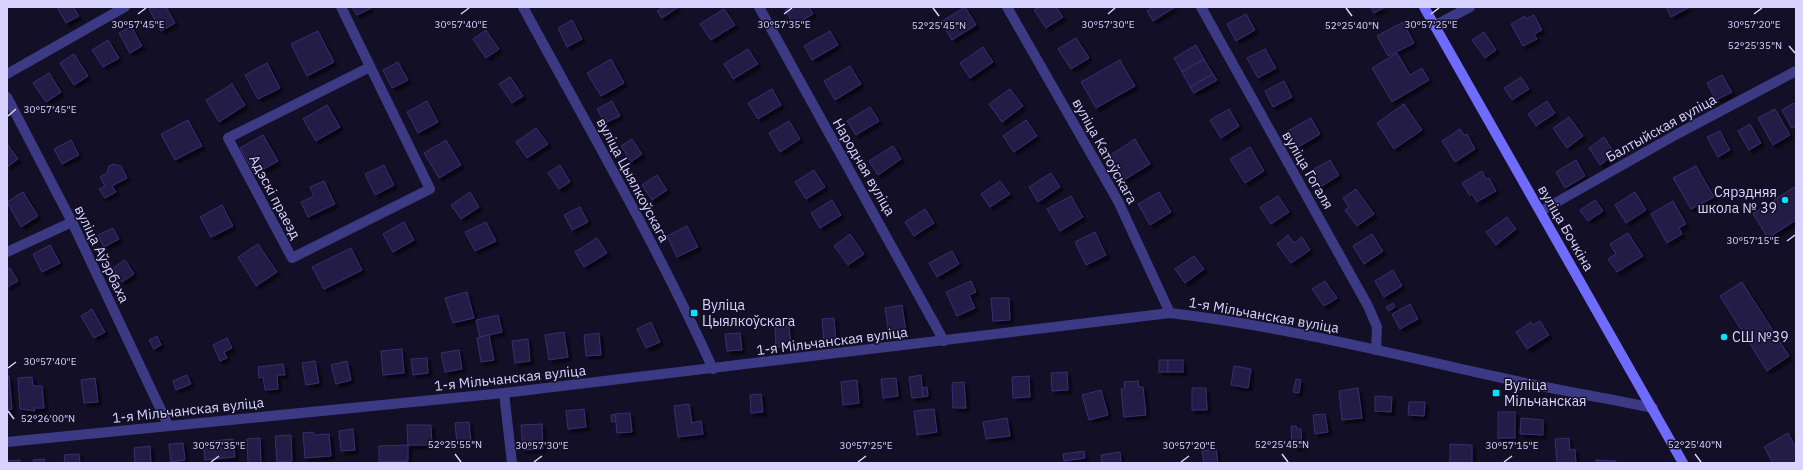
<svg xmlns="http://www.w3.org/2000/svg" width="1803" height="470" font-family="'IBM Plex Sans',sans-serif">
  <style>
    .building { fill: #241b47; stroke: #3b2d73; filter: url(#shadow) }
    .lines { fill: none; stroke-linecap: round; stroke-linejoin: round }
    .minor { stroke: #3d3a85; stroke-width: 10 }
    .tertiary { stroke: #3d3a85; stroke-width: 10 }
    .secondary { stroke: #6f6bff; stroke-width: 10 }
    .ticks { fill: none; stroke: #d9d4ff; stroke-width: 1.5 }
    .poi-dot { fill: #00e5ff; stroke: #130f26; stroke-width: 1.5 }
    .labels { text-anchor: middle; stroke-width: 3; stroke-linejoin: round; paint-order: stroke }
    .street-label { font-size: 14px; fill: #d9d4ff; stroke: #130f26 }
    .poi-label { font-size: 14px; fill: #d9d4ff; stroke: #130f26; text-anchor: start }
    .ticks-label { font-size: 10px; text-anchor: middle; fill: #d9d4ff; stroke: #130f26; stroke-width: 3; stroke-linejoin: round; paint-order: stroke }
  </style>
  <defs>
    <filter id="shadow"><feDropShadow dx="3.5" dy="3.5" stdDeviation="1" flood-color="#0009"/></filter>
  </defs>
  <rect width="100%" height="100%" fill="#130f26"/>
  <g class="building">
    <path d="M57 7H73L79 16 66 23Z"/>
    <path d="M154 7H166L175 23 161 31 149 9Z"/>
    <path d="M352 7H370L371 8 357 15Z"/>
    <path d="M664 7H677V8L662 18 657 11Z"/>
    <path d="M790 7H809L813 14 794 25 785 10Z"/>
    <path d="M965 7 976 25 952 40 941 22Z"/>
    <path d="M1039 7H1056L1063 17 1046 28 1034 10Z"/>
    <path d="M1154 7H1175L1153 21 1147 11Z"/>
    <path d="M1371 7H1385L1374 13Z"/>
    <path d="M1666 7H1690L1671 17Z"/>
    <path d="M724 9 735 25 711 40 700 24Z"/>
    <path d="M1246 14 1255 30 1236 41 1227 24Z"/>
    <path d="M1534 15 1542 30 1534 34 1537 39 1523 46 1511 24 1525 16 1526 19Z"/>
    <path d="M572 20 582 39 567 47 558 28Z"/>
    <path d="M1403 22 1414 43 1388 56 1377 36Z"/>
    <path d="M131 26 142 46 130 53 119 33Z"/>
    <path d="M486 30 499 49 486 58 473 39Z"/>
    <path d="M318 31 334 62 307 76 291 44Z"/>
    <path d="M830 31 838 45 812 60 804 46Z"/>
    <path d="M1484 32 1496 50 1485 58 1472 40Z"/>
    <path d="M1076 38 1089 58 1071 69 1058 49Z"/>
    <path d="M108 40 119 58 103 67 92 50Z"/>
    <path d="M1196 45 1204 59 1182 72 1174 58Z"/>
    <path d="M983 47 993 62 970 78 960 63Z"/>
    <path d="M748 49 758 64 733 79 724 64Z"/>
    <path d="M1265 49 1276 68 1258 78 1247 58Z"/>
    <path d="M1397 53 1410 75 1422 68 1429 80 1392 102 1372 68Z"/>
    <path d="M74 54 88 76 74 85 60 63Z"/>
    <path d="M611 59 624 83 601 96 587 73Z"/>
    <path d="M1204 59 1213 74 1190 87 1182 72Z"/>
    <path d="M1120 60 1135 86 1096 108 1081 82Z"/>
    <path d="M398 62 408 80 392 88 383 70Z"/>
    <path d="M267 63 280 88 258 99 245 75Z"/>
    <path d="M850 66 861 84 835 100 824 81Z"/>
    <path d="M49 73 61 92 46 102 33 83Z"/>
    <path d="M1213 74 1217 80 1194 93 1190 87Z"/>
    <path d="M1722 75 1732 92 1716 100 1707 83Z"/>
    <path d="M510 77 523 96 512 103 499 84Z"/>
    <path d="M1521 77 1529 89 1512 100 1504 88Z"/>
    <path d="M1284 81 1292 97 1273 107 1265 91Z"/>
    <path d="M232 84 245 105 219 122 206 100Z"/>
    <path d="M772 89 781 105 758 119 748 103Z"/>
    <path d="M1010 89 1023 106 1002 122 989 104Z"/>
    <path d="M427 101 438 122 418 133 407 112Z"/>
    <path d="M612 101 620 116 605 123 597 109Z"/>
    <path d="M1547 101 1555 113 1536 126 1528 114Z"/>
    <path d="M1794 103 1796 106V126L1792 128 1782 110Z"/>
    <path d="M1404 104 1422 130 1394 149 1377 123Z"/>
    <path d="M327 105 340 127 316 141 303 119Z"/>
    <path d="M870 107 879 121 856 135 847 121Z"/>
    <path d="M1229 109 1239 126 1221 138 1210 120Z"/>
    <path d="M1775 109 1790 135 1773 145 1758 118Z"/>
    <path d="M1569 117 1583 136 1567 148 1553 128Z"/>
    <path d="M1311 118 1320 134 1295 149 1286 132Z"/>
    <path d="M188 120 202 146 175 160 161 134Z"/>
    <path d="M1026 120 1037 136 1014 152 1003 136Z"/>
    <path d="M789 121 800 139 780 152 769 133Z"/>
    <path d="M1750 124 1761 143 1749 150 1738 131Z"/>
    <path d="M536 128 548 144 527 158 516 142Z"/>
    <path d="M1460 129 1464 135 1467 134 1475 149 1455 162 1442 141Z"/>
    <path d="M1720 131 1730 150 1718 157 1707 137Z"/>
    <path d="M263 135 278 161 255 174 240 148Z"/>
    <path d="M1604 137 1615 154 1600 165 1589 148Z"/>
    <path d="M632 139 642 154 631 162 621 146Z"/>
    <path d="M1135 139 1150 164 1124 180 1109 156Z"/>
    <path d="M71 140 79 155 62 164 54 149Z"/>
    <path d="M446 140 461 165 439 178 424 153Z"/>
    <path d="M8 145 18 159 7 167V146Z"/>
    <path d="M893 146 901 159 878 175 869 161Z"/>
    <path d="M1250 147 1264 171 1245 183 1230 159Z"/>
    <path d="M1330 160 1339 175 1319 188 1309 172Z"/>
    <path d="M1576 160 1585 176 1565 188 1556 172Z"/>
    <path d="M114 164 121 166 127 178 112 186 116 192 105 198 99 189 105 186 100 177 107 173 109 166Z"/>
    <path d="M384 165 394 185 375 195 365 174Z"/>
    <path d="M560 165 570 182 559 189 548 173Z"/>
    <path d="M1696 166 1714 197 1691 209 1673 178Z"/>
    <path d="M814 170 825 187 806 199 795 182Z"/>
    <path d="M1482 171 1486 179 1489 178 1496 191 1477 202 1472 194 1470 196 1462 183Z"/>
    <path d="M1051 173 1060 187 1038 202 1029 187Z"/>
    <path d="M657 175 667 190 652 200 642 185Z"/>
    <path d="M324 181 335 204 308 217 301 202 314 196 310 187Z"/>
    <path d="M1000 181 1010 194 990 207 981 194Z"/>
    <path d="M1796 186V220L1768 238 1753 214Z"/>
    <path d="M1356 189 1374 214 1357 226 1345 210 1349 207 1343 198Z"/>
    <path d="M23 192 38 216 21 227 7 202Z"/>
    <path d="M470 192 479 207 461 219 451 205Z"/>
    <path d="M1159 192 1171 212 1150 225 1138 204Z"/>
    <path d="M1635 192 1646 210 1626 223 1615 205Z"/>
    <path d="M1071 196 1083 217 1060 231 1047 209Z"/>
    <path d="M1278 196 1289 212 1271 224 1260 207Z"/>
    <path d="M832 200 841 215 820 228 811 213Z"/>
    <path d="M1595 200 1603 211 1588 221 1580 210Z"/>
    <path d="M1673 201 1686 224 1679 228 1682 234 1667 243 1651 214Z"/>
    <path d="M222 205 233 226 211 237 200 217Z"/>
    <path d="M580 207 588 222 572 230 564 215Z"/>
    <path d="M925 209 934 223 914 236 905 222Z"/>
    <path d="M1507 217 1516 229 1496 245 1486 232Z"/>
    <path d="M404 222 414 240 393 252 383 234Z"/>
    <path d="M486 222 496 241 475 251 465 232Z"/>
    <path d="M687 226 698 247 677 257 667 236Z"/>
    <path d="M113 228 119 239 104 247 98 235Z"/>
    <path d="M1095 232 1106 255 1086 265 1075 242Z"/>
    <path d="M1628 233 1643 256 1617 272 1608 259 1616 254 1610 244Z"/>
    <path d="M850 234 864 254 848 265 834 246Z"/>
    <path d="M1372 234 1383 251 1364 264 1353 246Z"/>
    <path d="M1288 235 1294 243 1302 237 1310 250 1291 263 1277 244Z"/>
    <path d="M597 238 607 253 584 267 575 252Z"/>
    <path d="M258 244 277 272 256 286 238 257Z"/>
    <path d="M50 245 60 263 42 272 33 254Z"/>
    <path d="M351 248 362 270 324 289 312 267Z"/>
    <path d="M952 251 959 264 937 277 929 263Z"/>
    <path d="M1194 256 1204 269 1185 283 1175 269Z"/>
    <path d="M125 260 134 274 122 282 113 268Z"/>
    <path d="M10 268 18 281 7 287V269Z"/>
    <path d="M1393 270 1402 286 1384 297 1375 281Z"/>
    <path d="M971 281 976 292 969 295 975 308 957 316 946 292Z"/>
    <path d="M1325 281 1337 298 1324 306 1312 289Z"/>
    <path d="M1742 282 1789 356 1767 371 1720 296Z"/>
    <path d="M467 292 474 318 453 323 445 298Z"/>
    <path d="M991 298H1009L1010 320 993 321Z"/>
    <path d="M1393 303 1395 307 1389 311 1386 307Z"/>
    <path d="M1410 304 1418 319 1400 329 1392 314Z"/>
    <path d="M902 305 906 332 889 335 885 308Z"/>
    <path d="M92 309 105 332 94 338 81 316Z"/>
    <path d="M498 315 502 332 480 337 476 320Z"/>
    <path d="M834 318 836 341 824 342 822 319Z"/>
    <path d="M1540 321 1549 335 1527 349 1516 332 1531 322 1533 325Z"/>
    <path d="M651 322 660 342 646 348 637 329Z"/>
    <path d="M789 325 791 346 776 347 775 326Z"/>
    <path d="M564 332 568 357 549 360 545 335Z"/>
    <path d="M599 333 601 355 586 356 584 335Z"/>
    <path d="M740 333 742 350 727 351 725 334Z"/>
    <path d="M489 335 494 360 481 362 477 338Z"/>
    <path d="M157 336 161 345 154 349 149 340Z"/>
    <path d="M227 338 232 348 224 352 227 358 220 361 213 345Z"/>
    <path d="M528 339 530 361 515 363 512 341Z"/>
    <path d="M402 349 404 373 383 375 381 351Z"/>
    <path d="M459 350 462 369 445 372 441 353Z"/>
    <path d="M427 358 428 373 413 375 411 359Z"/>
    <rect x="1159" y="360" width="9" height="12"/>
    <rect x="1168" y="360" width="15" height="12"/>
    <path d="M315 361 319 383 306 385 302 363Z"/>
    <path d="M347 361 351 380 336 384 331 365Z"/>
    <path d="M283 364 285 375H277L278 389 265 390 263 377 259 378 258 367Z"/>
    <path d="M1234 366 1251 369 1248 388 1231 385Z"/>
    <path d="M1067 372 1068 390 1052 391 1051 373Z"/>
    <path d="M187 375 191 384 176 390 173 381Z"/>
    <path d="M921 375 923 397 912 398 909 377Z"/>
    <path d="M7 376H9L12 409 7 410Z"/>
    <path d="M1029 376 1030 397 1013 398 1012 377Z"/>
    <path d="M32 377 33 386H42L44 408H34L35 411 20 409 18 378Z"/>
    <path d="M95 378 98 402 84 403 81 380Z"/>
    <path d="M896 378 898 396 883 398 881 379Z"/>
    <path d="M1296 379 1301 380 1299 393 1293 392Z"/>
    <path d="M857 380 859 403 843 405 841 382Z"/>
    <path d="M1138 381 1139 387H1143L1146 415 1124 417 1121 389H1125L1124 382Z"/>
    <path d="M964 382 966 408H953L952 383Z"/>
    <path d="M927 387 928 396 923 397 922 388Z"/>
    <path d="M1192 388H1206L1207 410H1192Z"/>
    <path d="M1358 388 1362 418 1342 420 1339 391Z"/>
    <path d="M1101 390 1108 415 1089 420 1082 395Z"/>
    <path d="M761 394 763 412 751 413 750 395Z"/>
    <path d="M1375 396 1392 397 1391 412 1375 411Z"/>
    <path d="M1409 402H1425L1424 416 1408 415Z"/>
    <path d="M689 404 692 423 701 421 703 434 678 437 674 406Z"/>
    <path d="M584 409 586 427 568 429 566 411Z"/>
    <path d="M934 409 937 432 917 435 914 411Z"/>
    <rect x="1498" y="412" width="17" height="26"/>
    <path d="M630 413 632 432 617 433 615 414Z"/>
    <path d="M615 414 616 421 612 422 611 415Z"/>
    <path d="M1325 414 1328 432 1315 434 1313 415Z"/>
    <path d="M1007 418 1010 436 986 439 983 422Z"/>
    <path d="M1521 418 1543 420V435L1520 434Z"/>
    <path d="M469 422 471 442 457 443 455 423Z"/>
    <path d="M542 424 543 449 523 450 521 425Z"/>
    <path d="M407 425H431L432 445H408Z"/>
    <path d="M1291 426H1296L1297 429H1301L1302 447H1292Z"/>
    <path d="M353 429 355 450 341 451 339 431Z"/>
    <path d="M313 432 314 435 329 434 331 456 305 458 303 433Z"/>
    <path d="M1788 433 1796 448V463H1773L1764 447Z"/>
    <path d="M291 435 292 461 277 462 275 436Z"/>
    <path d="M260 438 261 463H248L247 439Z"/>
    <path d="M1569 438 1570 450 1575 449 1576 463H1557L1555 439Z"/>
    <path d="M233 439 235 457 205 460 203 442Z"/>
    <path d="M183 443 185 460 171 462 169 444Z"/>
    <path d="M1450 444 1472 445V463H1450Z"/>
    <path d="M408 445V461L379 462V446Z"/>
    <path d="M150 446 151 463H135L134 448Z"/>
    <path d="M1216 449 1218 463H1204L1202 451Z"/>
    <path d="M1084 451 1085 458 1064 461 1063 454Z"/>
    <path d="M1120 452 1121 463H1102L1101 455Z"/>
    <path d="M79 454 80 463H65L64 455Z"/>
    <path d="M44 459 45 463H34L33 460Z"/>
    <path d="M20 460V463H7V461Z"/>
    <path d="M1596 460 1616 461V463H1596Z"/>
  </g>
  <g class="lines">
    <g class="minor">
      <path d="M341 7 430 189 292 258 228 138 370 67"/>
      <path d="M759 7 944 341"/>
      <path d="M1201 7 1368 306 1377 327 1376 350"/>
      <path d="M7 74 125 7"/>
      <path d="M7 97 72 222 168 425"/>
      <path d="M1541 211 1679 133 1796 71"/>
      <path d="M7 252 72 222"/>
      <path d="M504 393 512 463"/>
    </g>
    <g class="tertiary">
      <path d="M523 7C588 127 657 245 713 369"/>
      <path d="M1007 7 1118 201 1170 313"/>
      <path d="M1434 26 1470 7"/>
      <path d="M7 442 504 393 1170 313C1281 326 1389 353 1498 377 1549 389 1601 397 1653 408"/>
    </g>
    <path class="secondary" d="M1424 7 1683 463"/>
  </g>
  <path class="ticks" d="M933 8 939 16M1346 8 1352 16M138 14 146 8M461 14 469 8M784 14 792 8M1108 14 1115 8M1431 14 1439 8M1754 14 1762 8M1789 46 1795 53M8 116 16 109M1787 241 1795 235M8 368 16 362M8 411 14 419M455 454 461 462M1282 454 1288 462M1695 454 1701 462M211 462 219 456M534 462 542 456M858 462 866 456M1181 462 1189 456M1504 462 1512 456"/>
  <g class="poi-dot">
    <circle cx="1785" cy="200" r="4"/>
    <rect x="690" y="309" width="8" height="8" rx="2"/>
    <circle cx="1724" cy="337" r="4"/>
    <rect x="1492" y="389" width="8" height="8" rx="2"/>
  </g>
  <g class="labels">
    <g class="street-label">
      <text transform="translate(1661 128) rotate(-29)" y="5">Балтыйская вуліца</text>
      <text transform="translate(1105 151) rotate(61)" y="5">вуліца Катоўскага</text>
      <text transform="translate(864 167) rotate(60)" y="5">Народная вуліца</text>
      <text transform="translate(1308 170) rotate(60)" y="5">вуліца Гогаля</text>
      <text transform="translate(633 180) rotate(62)" y="5">вуліца Цыялкоўскага</text>
      <text transform="translate(275 197) rotate(62)" y="5">Адэскі праезд</text>
      <text transform="translate(1566 228) rotate(60)" y="5">вуліца Бочкіна</text>
      <text transform="translate(102 254) rotate(64)" y="5">вуліца Аўэрбаха</text>
      <text transform="translate(1264 315) rotate(10)" y="5">1-я Мільчанская вуліца</text>
      <text transform="translate(832 341) rotate(-7)" y="5">1-я Мільчанская вуліца</text>
      <text transform="translate(510 378) rotate(-6)" y="5">1-я Мільчанская вуліца</text>
      <text transform="translate(188 410) rotate(-6)" y="5">1-я Мільчанская вуліца</text>
    </g>
    <g class="poi-label">
      <text x="1777" y="197" text-anchor="end">Сярэдняя<tspan x="1777" dy="16">школа № 39</tspan></text>
      <text x="702" y="310">Вуліца<tspan x="702" dy="16">Цыялкоўскага</tspan></text>
      <text x="1732" y="342">СШ №39</text>
      <text x="1504" y="390">Вуліца<tspan x="1504" dy="16">Мільчанская</tspan></text>
    </g>
  </g>
  <g class="ticks-label">
    <text x="138" y="28">30°57'45"E</text>
    <text x="461" y="28">30°57'40"E</text>
    <text x="784" y="28">30°57'35"E</text>
    <text x="1108" y="28">30°57'30"E</text>
    <text x="1431" y="28">30°57'25"E</text>
    <text x="1754" y="28">30°57'20"E</text>
    <text x="1352" y="29">52°25'40"N</text>
    <text x="939" y="29">52°25'45"N</text>
    <text x="1755" y="49">52°25'35"N</text>
    <text x="50" y="113">30°57'45"E</text>
    <text x="1753" y="244">30°57'15"E</text>
    <text x="50" y="365">30°57'40"E</text>
    <text x="48" y="422">52°26'00"N</text>
    <text x="455" y="448">52°25'55"N</text>
    <text x="1282" y="448">52°25'45"N</text>
    <text x="1695" y="448">52°25'40"N</text>
    <text x="219" y="449">30°57'35"E</text>
    <text x="542" y="449">30°57'30"E</text>
    <text x="866" y="449">30°57'25"E</text>
    <text x="1189" y="449">30°57'20"E</text>
    <text x="1512" y="449">30°57'15"E</text>
  </g>
  <rect width="1803" height="470" fill="none" stroke="#d9d4ff" stroke-width="16"/>
</svg>
